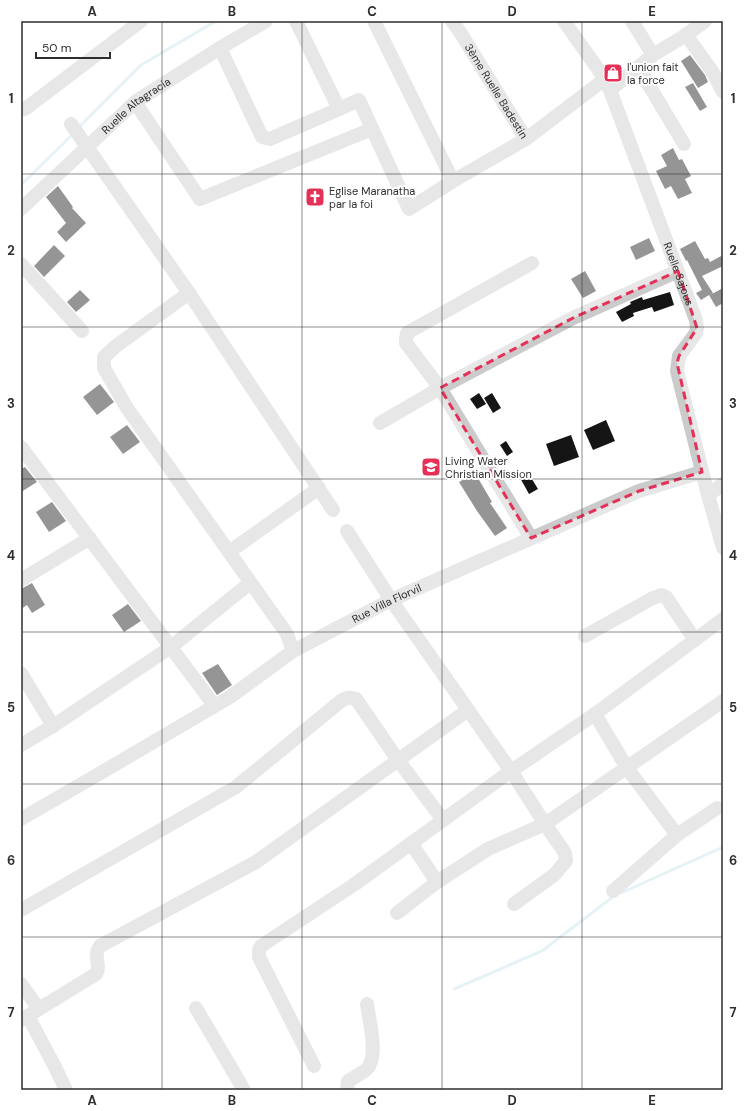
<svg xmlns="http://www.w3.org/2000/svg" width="744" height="1111" font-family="'DM Sans',sans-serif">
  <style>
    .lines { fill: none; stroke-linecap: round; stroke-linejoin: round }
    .stream { stroke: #c8e3ec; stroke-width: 3 }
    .building { fill: #151515 }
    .minor { stroke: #cbcbcb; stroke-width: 14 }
    .marked { fill: none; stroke: #e53157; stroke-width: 3; stroke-dasharray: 8 5; stroke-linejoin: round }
    .grid { fill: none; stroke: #2e2e2e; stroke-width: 1; stroke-opacity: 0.55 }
    .labels { text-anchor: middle; stroke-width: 4; stroke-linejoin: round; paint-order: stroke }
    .poi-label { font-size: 11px; fill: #2e2e2e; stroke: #fff; text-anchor: start }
    .street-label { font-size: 11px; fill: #2e2e2e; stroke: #fff }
    .neatline { fill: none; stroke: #2e2e2e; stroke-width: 1.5 }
    .grid-label { font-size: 13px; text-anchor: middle; font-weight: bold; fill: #2e2e2e }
  </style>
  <rect width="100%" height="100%" fill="#fff"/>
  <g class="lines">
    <g class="stream">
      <path d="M79 127 141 65 216 21"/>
      <path d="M21 185 74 133"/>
      <path d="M621 893 723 847"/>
      <path d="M454 989 542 951 614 896"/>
    </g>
  </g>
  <g class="building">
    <path d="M690 55 705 75 708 82 698 88 681 61Z"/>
    <path d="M693 83 707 107 700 111 685 87Z"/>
    <path d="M673 148 679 160 682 159 691 176 685 179 692 193 678 199 671 186 665 189 656 171 667 166 661 155Z"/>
    <path d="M58 186 73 207 72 208 86 223 66 242 57 232 66 223 46 197Z"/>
    <path d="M649 238 655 251 636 260 630 247Z"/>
    <path d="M695 241 705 259 708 258 710 262 723 255V266L702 276 713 293 710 295 723 288V303L716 307 709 295 701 300 696 293 702 290 687 260 686 261 680 249Z"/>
    <path d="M54 245 65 256 44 277 34 266Z"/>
    <path d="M585 271 596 291 583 298 571 279Z"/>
    <path d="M80 290 90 300 76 312 67 302Z"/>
    <path d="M670 292 674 305 654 312 652 307 633 313 634 316 622 322 616 312 631 304 630 302 642 297 643 300Z"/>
    <path d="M100 384 114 402 97 415 83 397Z"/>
    <path d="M479 393 486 404 477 409 470 399Z"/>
    <path d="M492 393 501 408 493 413 484 398Z"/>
    <path d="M606 420 615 441 593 450 584 430Z"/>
    <path d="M127 425 140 442 123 454 110 437Z"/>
    <path d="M571 435 579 457 554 466 546 444Z"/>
    <path d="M506 441 513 452 507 456 500 445Z"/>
    <path d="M25 467 37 482 21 492V469Z"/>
    <path d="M527 471 538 489 529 494 519 476Z"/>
    <path d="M475 473 492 502 490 503 507 528 495 536 477 511 459 482Z"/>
    <path d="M52 502 66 521 49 532 36 512Z"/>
    <path d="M32 583 45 605 32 613 27 605 21 609V589Z"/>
    <path d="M128 604 141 621 124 632 112 615Z"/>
    <path d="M218 664 232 685 217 695 202 673Z"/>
  </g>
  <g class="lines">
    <g class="minor">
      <path d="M296 21 339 109 359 100 409 209 453 181 526 139"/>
      <path d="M374 21 453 181"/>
      <path id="s1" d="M452 21 460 32 526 139 605 79"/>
      <path d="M564 21 605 79 609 88"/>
      <path d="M632 21 653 55"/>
      <path id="s2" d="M705 21 686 35 653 55 610 90 696 320 697 328 696 333 679 356 677 371 708 495 723 548"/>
      <path d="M686 35 712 71 723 92"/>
      <path d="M220 48 262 137 270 139 339 109"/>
      <path d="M638 67 684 144"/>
      <path d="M135 102 200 199 372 129"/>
      <path d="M25 109 141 21"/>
      <path d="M71 124 189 293 333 510"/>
      <path id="s3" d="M21 209 135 102 220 48 266 21"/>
      <path d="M21 264 82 331"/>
      <path d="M189 293 116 346 104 357V368L127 408 287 634 293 651"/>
      <path d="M380 423 440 388 573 318 678 271"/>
      <path d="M21 447 214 705"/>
      <path d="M708 495 723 484"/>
      <path d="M347 531 391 600 511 771 545 824 723 701"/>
      <path d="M531 538 440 388 406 343V339L407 333 532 263"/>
      <path d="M229 552 319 488"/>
      <path d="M21 580 90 538"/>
      <path d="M585 636 651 599 661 595 666 597 695 640"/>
      <path d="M21 673 53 726"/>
      <path d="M595 714 627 768 677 835"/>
      <path d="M21 745 53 726 171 647 250 583"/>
      <path id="s4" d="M21 819 92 778 230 697 293 651 391 600 639 491 702 472"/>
      <path d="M411 843 437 882"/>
      <path d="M613 891 677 835 717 808"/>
      <path d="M514 904 554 875 566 861 565 853 545 824"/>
      <path d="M21 910 236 787 341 701C347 697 350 697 356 699L398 760 443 820"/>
      <path d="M397 913 437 882 488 849 545 824"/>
      <path d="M21 984 39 1009"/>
      <path d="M196 1008 244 1090"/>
      <path d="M28 1016 54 1065 66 1090"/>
      <path d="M21 1020 96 974C102 965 92 957 100 946L256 862 468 710"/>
      <path d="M314 1066 259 957V950L261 946 355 884 511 771 595 714 723 619"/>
      <path d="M347 1090 348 1081C353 1078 364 1072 367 1069 379 1056 369 1021 367 1004"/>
    </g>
  </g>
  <path d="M0 0H744V1111H0ZM678 271 697 328 679 356 677 363 702 472 639 491 531 538 440 388 573 318Z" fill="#fff" fill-opacity=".55" fill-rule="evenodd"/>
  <path class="marked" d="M678 271 697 328 679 356 677 363 702 472 639 491 531 538 440 388 573 318Z"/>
  <path class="grid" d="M162 21V1090M302 21V1090M442 21V1090M582 21V1090M21 174H723M21 327H723M21 479H723M21 632H723M21 784H723M21 937H723"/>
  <defs>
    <g id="shop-square" transform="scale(1)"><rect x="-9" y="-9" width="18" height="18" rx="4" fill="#e53157" stroke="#fff"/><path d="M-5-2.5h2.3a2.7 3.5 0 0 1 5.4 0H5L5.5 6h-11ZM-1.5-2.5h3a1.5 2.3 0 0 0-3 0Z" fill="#fff"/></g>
    <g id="church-square" transform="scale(1)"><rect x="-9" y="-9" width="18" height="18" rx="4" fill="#e53157" stroke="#fff"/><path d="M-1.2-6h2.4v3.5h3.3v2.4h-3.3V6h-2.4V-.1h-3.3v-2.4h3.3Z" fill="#fff"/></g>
    <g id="school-square" transform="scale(1)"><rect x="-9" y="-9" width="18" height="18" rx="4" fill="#e53157" stroke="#fff"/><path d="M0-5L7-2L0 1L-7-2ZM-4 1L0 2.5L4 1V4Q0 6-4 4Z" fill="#fff"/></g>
  </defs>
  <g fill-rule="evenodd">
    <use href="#shop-square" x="613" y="73"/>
    <use href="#church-square" x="315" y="197"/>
    <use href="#school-square" x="431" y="467"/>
  </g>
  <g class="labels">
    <g class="poi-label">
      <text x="627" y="71">l'union fait<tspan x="627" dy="13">la force</tspan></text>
      <text x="329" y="195">Eglise Maranatha<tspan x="329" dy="13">par la foi</tspan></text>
      <text x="445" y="465">Living Water<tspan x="445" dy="13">Christian Mission</tspan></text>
    </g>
    <g class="street-label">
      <text dy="4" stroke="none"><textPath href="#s1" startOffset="83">3ème Ruelle Badestin</textPath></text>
      <text dy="4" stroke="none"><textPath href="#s3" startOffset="155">Ruelle Altagracia</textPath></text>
      <text dy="4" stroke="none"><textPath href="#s2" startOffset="314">Ruelle Sajous</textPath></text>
      <text dy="4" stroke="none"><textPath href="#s4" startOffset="425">Rue Villa Florvil</textPath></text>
    </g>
  </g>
  <rect width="744" height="1111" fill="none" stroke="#ffffff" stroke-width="44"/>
  <path d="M36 52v6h74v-6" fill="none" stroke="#2e2e2e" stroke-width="2"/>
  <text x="42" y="52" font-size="12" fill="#2e2e2e" stroke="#ffffff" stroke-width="3" paint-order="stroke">50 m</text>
  <rect x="22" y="22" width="700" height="1067" class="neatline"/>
  <g class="grid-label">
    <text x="92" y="16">A</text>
    <text x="232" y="16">B</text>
    <text x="372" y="16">C</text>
    <text x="512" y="16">D</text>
    <text x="652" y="16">E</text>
    <text x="11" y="103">1</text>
    <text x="733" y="103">1</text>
    <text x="11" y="255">2</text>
    <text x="733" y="255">2</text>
    <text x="11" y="408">3</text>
    <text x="733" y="408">3</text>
    <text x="11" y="560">4</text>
    <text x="733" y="560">4</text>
    <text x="11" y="712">5</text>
    <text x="733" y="712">5</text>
    <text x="11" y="865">6</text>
    <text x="733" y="865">6</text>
    <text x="11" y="1017">7</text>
    <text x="733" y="1017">7</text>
    <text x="92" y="1105">A</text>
    <text x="232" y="1105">B</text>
    <text x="372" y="1105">C</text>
    <text x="512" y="1105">D</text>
    <text x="652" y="1105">E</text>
  </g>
</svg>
